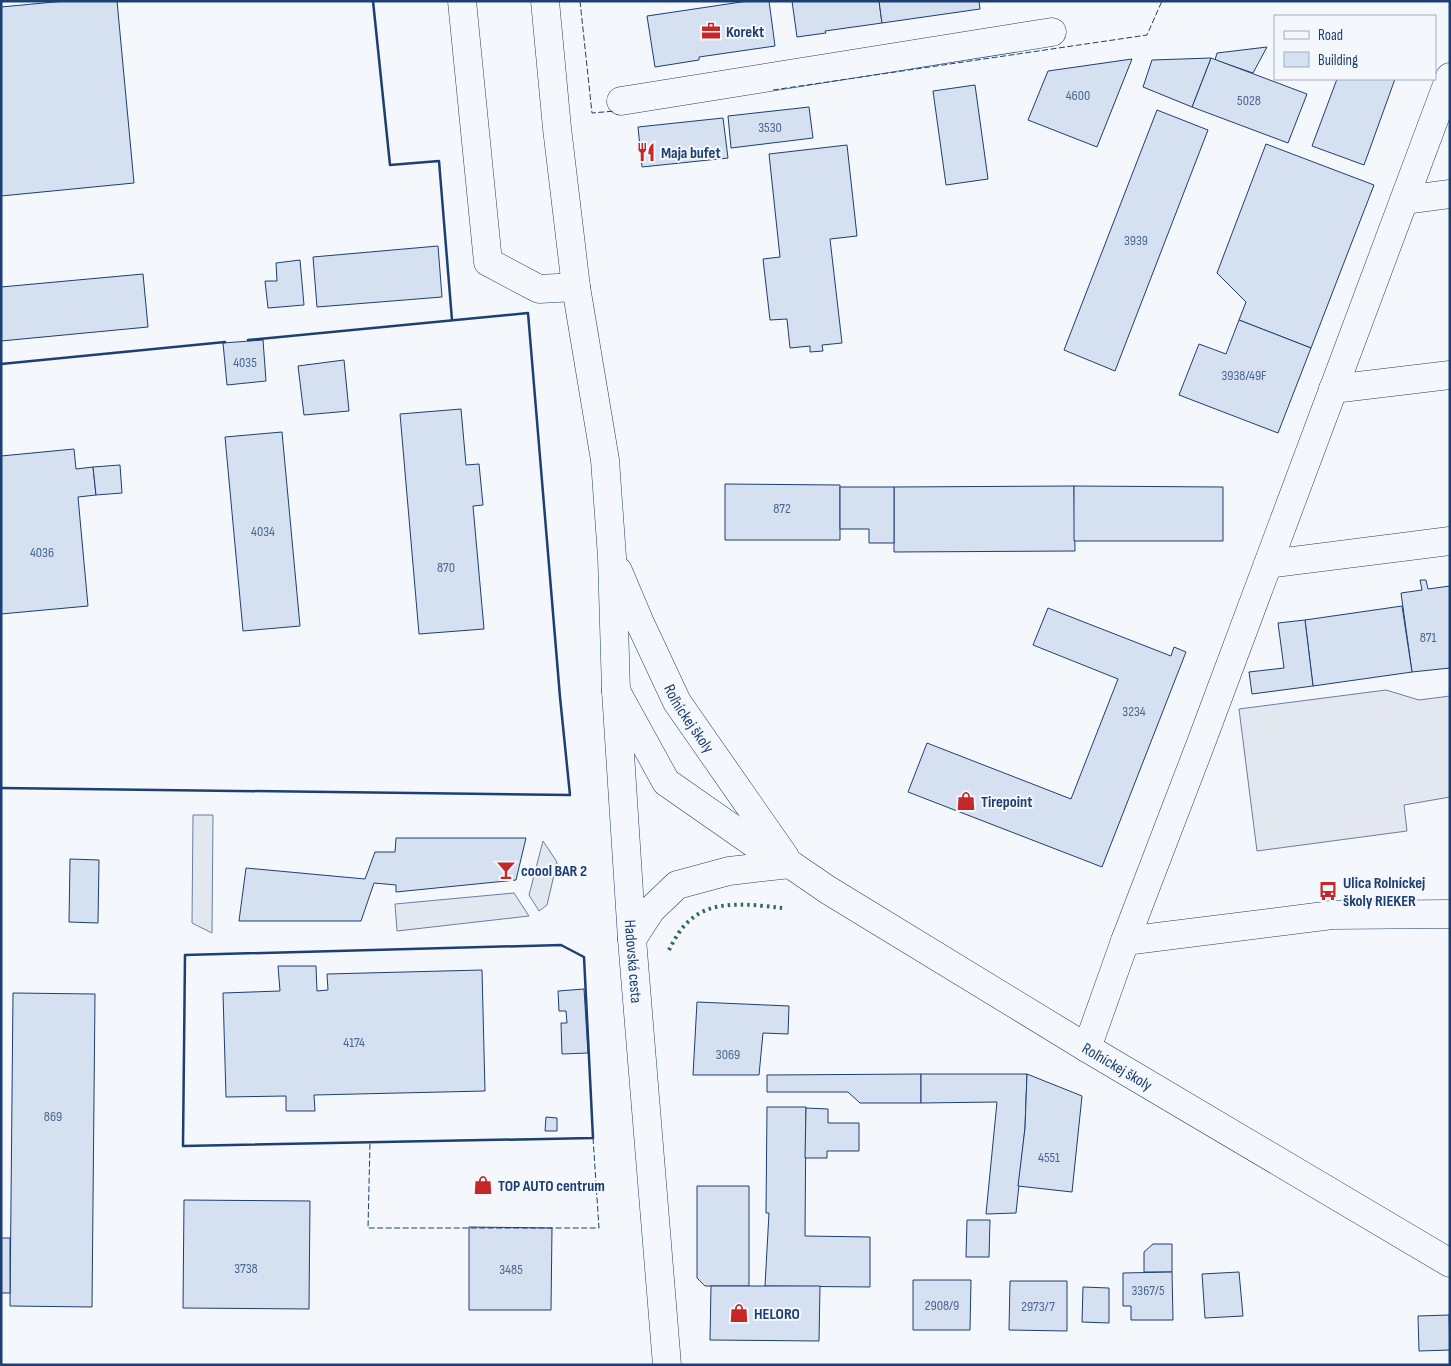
<svg xmlns="http://www.w3.org/2000/svg" width="1451" height="1366" font-family="'Sofia Sans Condensed',sans-serif">
  <style>
    .parking { fill: #e3e8f0; stroke: #687fa3 }
    .building { fill: #d5e0f0; stroke: #1d3f73 }
    .lines { fill: none; stroke-linecap: round; stroke-linejoin: round }
    .minor-casing { stroke: #1d3f73; stroke-width: 29 }
    .major-casing { stroke: #1d3f73; stroke-width: 29 }
    .minor { stroke: #f4f7fb; stroke-width: 28 }
    .major { stroke: #f4f7fb; stroke-width: 28 }
    .hedge { stroke: #2c6c60; stroke-width: 4; stroke-dasharray: 2.5 4; stroke-linecap: butt }
    .fence { stroke: #1d3f73; stroke-width: 1; stroke-dasharray: 6 2.5; stroke-linecap: butt }
    .wall { stroke: #1d3f73; stroke-width: 2.5 }
    .labels { text-anchor: middle; stroke-width: 4; stroke-linejoin: round; paint-order: stroke }
    .number-label { font-size: 14px; fill: #4b6792 }
    .poi-label { font-size: 16px; font-weight: bold; fill: #1d3f73; stroke: #f4f7fb; text-anchor: start }
    .street-label { font-size: 16px; fill: #1d3f73; stroke: #f4f7fb }
  </style>
  <rect width="100%" height="100%" fill="#f4f7fb"/>
  <g class="parking">
    <path d="M1386 690 1419 700 1450 696V797L1404 805 1407 831 1257 851 1239 709Z"/>
    <path d="M193 815H213L212 933 192 923Z"/>
    <path d="M543 841 557 862 547 905 539 911 529 895Z"/>
    <path d="M514 893 529 916 397 931 395 904Z"/>
  </g>
  <g class="building">
    <path d="M65 1H117L134 183 1 196V7Z"/>
    <path d="M748 1H769L775 46 699 57V60L655 67 647 16Z"/>
    <path d="M792 1H879L882 23 825 31 826 33 797 37Z"/>
    <path d="M879 1H979L980 9 882 23Z"/>
    <path d="M1267 47 1253 73 1215 60 1217 53Z"/>
    <path d="M1211 58 1307 94 1288 143 1192 107Z"/>
    <path d="M1211 58 1192 107 1143 87 1152 60Z"/>
    <path d="M1132 59 1097 147 1028 120 1048 71Z"/>
    <path d="M1337 79H1395L1364 165 1312 146Z"/>
    <path d="M975 85 988 179 946 185 933 91Z"/>
    <path d="M809 107 813 138 731 148 728 116Z"/>
    <path d="M1157 110 1208 130 1115 371 1064 350Z"/>
    <path d="M723 118 728 158 642 167 638 127Z"/>
    <path d="M1266 144 1374 185 1311 348 1239 320 1246 302 1217 273Z"/>
    <path d="M847 145 857 236 830 239 842 343 822 345 823 351 810 352V346L790 348 787 319 770 320 763 259 780 257 769 154Z"/>
    <path d="M438 246 442 297 317 307 313 257Z"/>
    <path d="M300 260 304 305 268 308 265 281H277L276 263Z"/>
    <path d="M143 274 148 327 1 341V287Z"/>
    <path d="M1239 320 1311 348 1278 433 1179 395 1199 344 1226 354Z"/>
    <path d="M263 340 266 381 227 385 223 343Z"/>
    <path d="M344 360 349 411 304 415 298 366Z"/>
    <path d="M461 409 466 465 479 464 483 505 473 506 484 629 419 634 400 414Z"/>
    <path d="M282 432 300 626 243 631 225 437Z"/>
    <path d="M74 449 76 469 93 467 96 495 78 497 88 606 1 614V456Z"/>
    <path d="M120 465 122 493 96 495 93 467Z"/>
    <path d="M725 484 840 485V540H725Z"/>
    <path d="M1074 486 1075 551 894 552V487Z"/>
    <path d="M1074 486 1223 487V541H1074Z"/>
    <path d="M840 487H894V543H869V529H840Z"/>
    <path d="M1420 580H1426L1428 589 1450 586V668L1412 672 1401 593 1422 590Z"/>
    <path d="M1402 606 1412 672 1313 686 1305 620Z"/>
    <path d="M1048 608 1171 656 1174 647 1186 652 1102 867 908 792 927 743 1071 799 1118 679 1033 645Z"/>
    <path d="M1305 620 1313 686 1252 694 1249 672 1284 668 1278 623Z"/>
    <path d="M396 838H526L516 880 396 892V885L374 883 361 921H239L246 868 365 879 375 852H395Z"/>
    <path d="M70 859 99 860 98 923 69 922Z"/>
    <path d="M278 966H316L317 991 328 990 327 974 482 970 485 1091 314 1095 315 1111H286V1096L226 1097 223 993 280 991Z"/>
    <path d="M584 989 588 1053 562 1054 561 1023H567L566 1011H559L558 991Z"/>
    <path d="M13 993 95 994 92 1307 10 1306Z"/>
    <path d="M697 1002 789 1006 788 1034 763 1033 759 1075H693Z"/>
    <path d="M921 1074V1103H860L848 1092H767V1075Z"/>
    <path d="M921 1074H1027L1025 1128 1016 1213 986 1214 997 1102 921 1103Z"/>
    <path d="M1027 1074 1082 1096 1072 1192 1018 1186 1025 1128Z"/>
    <path d="M767 1107H806L805 1236 870 1237V1287L765 1286 769 1213H766Z"/>
    <path d="M806 1108 828 1109V1123H859V1151H827V1158H805Z"/>
    <path d="M546 1117 557 1118V1131H545Z"/>
    <path d="M697 1186H749V1286H705L697 1278Z"/>
    <path d="M184 1200 310 1201 309 1309 183 1308Z"/>
    <path d="M967 1220H990L989 1257H966Z"/>
    <path d="M469 1227 552 1228 551 1310H469Z"/>
    <rect x="1" y="1238" width="9" height="55"/>
    <path d="M1153 1244H1172V1272H1144V1252Z"/>
    <path d="M1172 1272 1173 1320H1131V1306H1123V1273Z"/>
    <path d="M1239 1272 1243 1316 1205 1318 1202 1274Z"/>
    <path d="M913 1280H971L970 1330H913Z"/>
    <path d="M1010 1281H1067V1331L1009 1330Z"/>
    <path d="M711 1286H820L819 1341 710 1340Z"/>
    <path d="M1083 1287 1109 1288V1323L1082 1322Z"/>
    <path d="M1449 1315 1450 1350 1419 1351 1418 1316Z"/>
  </g>
  <g class="lines">
    <g class="minor-casing">
      <g id="minor">
        <path d="M462 1 488 262 539 289 576 287"/>
        <path d="M621 101 1052 32"/>
        <path d="M1404 200 1450 194"/>
        <path d="M1333 389 1450 375"/>
        <path d="M1268 564 1450 541"/>
        <path id="s1" d="M616 691 632 939 667 1365"/>
        <path d="M632 939 651 910 677 885 729 871 790 864"/>
        <path d="M1125 941 1332 915 1450 914"/>
        <path d="M1087 1048 1125 941 1201 743 1450 77"/>
      </g>
    </g>
    <g class="major-casing">
      <g id="major">
        <path id="s2" d="M545 1 557 128 576 287 605 460 612 557 616 691 666 782 765 851 790 864 828 890 1087 1048 1450 1263"/>
        <path id="s3" d="M618 571 640 623 677 702 785 857"/>
      </g>
    </g>
    <use href="#minor" class="minor"/>
    <use href="#major" class="major"/>
    <path class="hedge" d="M669 950C674 940 680 929 689 921 713 898 753 905 783 908"/>
    <g class="fence">
      <path d="M580 1 592 113 615 111"/>
      <path d="M773 90 1147 35 1162 1"/>
      <path d="M593 1138 599 1228H368L370 1142Z"/>
    </g>
    <g class="wall">
      <path d="M373 1 390 165 439 161 452 320"/>
      <path d="M1 364 225 342"/>
      <path d="M1 788 570 795 560 697 528 313 248 340"/>
      <path d="M561 945 584 957 593 1138 183 1146 185 955Z"/>
    </g>
  </g>
  <defs>
    <g id="office-bare" transform="scale(1.5)"><path d="M-6-3h4V-5.5h4V-3h4V5H-6ZM-1-4.5V-3h2v-1.5ZM-6 0V1H6V0Z" fill="#c62828" stroke="#f4f7fb" stroke-width="2.5" paint-order="stroke"/></g>
    <g id="restaurant-bare" transform="scale(1.5)"><path d="M-5-6h1v4h1v-4h1v4h1v-4h1v5L-1.5 .5V6h-2V.5L-5-1ZM5-6V6H3V1.5H1.5Q1.5-4 5-6Z" fill="#c62828" stroke="#f4f7fb" stroke-width="2.5" paint-order="stroke"/></g>
    <g id="shop-bare" transform="scale(1.5)"><path d="M-5-2.5h2.3a2.7 3.5 0 0 1 5.4 0H5L5.5 6h-11ZM-1.5-2.5h3a1.5 2.3 0 0 0-3 0Z" fill="#c62828" stroke="#f4f7fb" stroke-width="2.5" paint-order="stroke"/></g>
    <g id="bar-bare" transform="scale(1.5)"><path d="M-6-5H6L.8 .8V4.5H3.5V6h-7V4.5H-.8V.8Z" fill="#c62828" stroke="#f4f7fb" stroke-width="2.5" paint-order="stroke"/></g>
    <g id="bus-bare" transform="scale(1.5)"><path d="M-5-6H5V4H4V6H2V4H-2V6H-4V4H-5ZM-3.5-4V0h7V-4ZM-3.5 1.2v1.5H-2V1.2ZM2 1.2v1.5H3.5V1.2Z" fill="#c62828" stroke="#f4f7fb" stroke-width="2.5" paint-order="stroke"/></g>
  </defs>
  <g fill-rule="evenodd">
    <use href="#office-bare" x="711" y="31"/>
    <use href="#restaurant-bare" x="646" y="152"/>
    <use href="#shop-bare" x="966" y="801"/>
    <use href="#bar-bare" x="506" y="870"/>
    <use href="#bus-bare" x="1328" y="891"/>
    <use href="#shop-bare" x="483" y="1185"/>
    <use href="#shop-bare" x="739" y="1313"/>
  </g>
  <g class="labels">
    <g class="number-label">
      <text x="1078" y="100">4600</text>
      <text x="1249" y="105">5028</text>
      <text x="770" y="132">3530</text>
      <text x="1136" y="245">3939</text>
      <text x="245" y="367">4035</text>
      <text x="1244" y="380">3938/49F</text>
      <text x="782" y="513">872</text>
      <text x="263" y="536">4034</text>
      <text x="42" y="557">4036</text>
      <text x="446" y="572">870</text>
      <text x="1428" y="642">871</text>
      <text x="1134" y="716">3234</text>
      <text x="354" y="1047">4174</text>
      <text x="728" y="1059">3069</text>
      <text x="53" y="1121">869</text>
      <text x="1049" y="1162">4551</text>
      <text x="246" y="1273">3738</text>
      <text x="511" y="1274">3485</text>
      <text x="1148" y="1295">3367/5</text>
      <text x="942" y="1310">2908/9</text>
      <text x="1038" y="1311">2973/7</text>
    </g>
    <g class="poi-label">
      <text x="726" y="37">Korekt</text>
      <text x="661" y="158">Maja bufet</text>
      <text x="981" y="807">Tirepoint</text>
      <text x="521" y="876">coool BAR 2</text>
      <text x="1343" y="888">Ulica Rolníckej<tspan x="1343" dy="18">školy RIEKER</tspan></text>
      <text x="498" y="1191">TOP AUTO centrum</text>
      <text x="754" y="1319">HELORO</text>
    </g>
    <g class="street-label">
      <text dy="6" stroke="none"><textPath href="#s3" startOffset="164">Roľníckej školy</textPath></text>
      <text dy="6" stroke="none"><textPath href="#s1" startOffset="271">Hadovská cesta</textPath></text>
      <text dy="6" stroke="none"><textPath href="#s2" startOffset="1332">Roľníckej školy</textPath></text>
    </g>
  </g>
  <rect width="1451" height="1366" fill="none" stroke="#1d3f73" stroke-width="5"/>
  <rect x="1274" y="15" width="162" height="65" fill="#f4f7fb" stroke="#9eadc5"/>
  <rect x="1284" y="31" width="25" height="8" fill="#f4f7fb" stroke="#9eadc5"/>
  <text x="1318" y="40" font-size="15" fill="#1d3f73">Road</text>
  <rect x="1284" y="52" width="25" height="15" fill="#d5e0f0" stroke="#9eadc5"/>
  <text x="1318" y="65" font-size="15" fill="#1d3f73">Building</text>
</svg>
